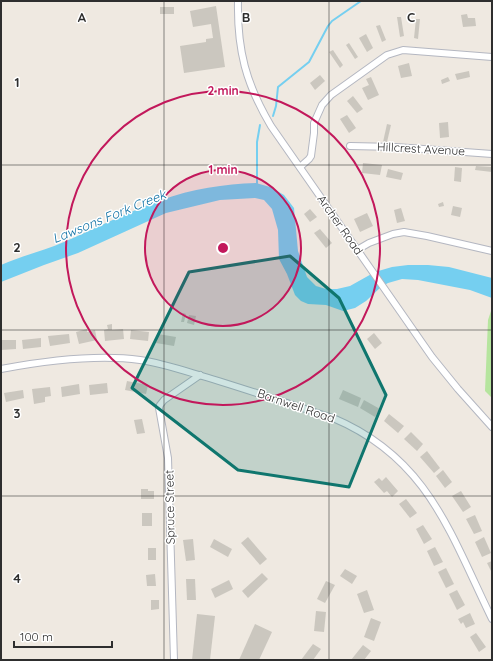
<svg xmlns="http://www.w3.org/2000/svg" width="493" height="661" font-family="Quicksand,sans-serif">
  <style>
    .green { fill: #b6e59e }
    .water { fill: #75cff0 }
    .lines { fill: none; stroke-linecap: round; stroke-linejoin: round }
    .stream { stroke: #75cff0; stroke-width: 2 }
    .building { fill: #cbc7bf }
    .minor-casing { stroke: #b4b7c1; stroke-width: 8 }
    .minor { stroke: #fff; stroke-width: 6 }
    .marked { fill: #0f766e; fill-opacity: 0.2; stroke: #0f766e; stroke-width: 3; stroke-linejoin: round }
    .grid { fill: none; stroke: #2e2e2e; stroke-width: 1; stroke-opacity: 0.55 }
    .ring { fill: none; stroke: #c2185b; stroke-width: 2 }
    .labels { text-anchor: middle; stroke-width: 3; stroke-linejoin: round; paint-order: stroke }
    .street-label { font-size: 12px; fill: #2e2e2e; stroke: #fff }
    .water-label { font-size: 13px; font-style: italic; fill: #0d6fa3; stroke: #fff }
    .grid-label { font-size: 13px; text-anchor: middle; font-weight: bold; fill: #2e2e2e; stroke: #fff; stroke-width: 3; stroke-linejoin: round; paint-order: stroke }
    .centre { fill: #c2185b; stroke: #fff; stroke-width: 2 }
    .ring-label { font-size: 12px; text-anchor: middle; font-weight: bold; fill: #c2185b; stroke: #fff; stroke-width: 3; stroke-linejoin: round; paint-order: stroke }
  </style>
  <rect width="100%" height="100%" fill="#efe9e1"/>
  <path class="green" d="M492 308V398L485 391 488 320Z"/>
  <path class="water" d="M256 183 270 187 284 195 294 208 298 251 307 277 316 286 326 289H337L350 286 375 272 392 267 408 265H428L449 267 492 278V298L470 290 418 280 402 279 388 283 381 287 366 301 355 308 343 311 326 305 308 304 301 301 295 295 287 274 279 259 278 230 272 209 264 200 255 198 220 200 166 213 78 253 44 265 1 282V265C21 256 43 251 64 242 96 228 128 212 161 200 192 189 224 184 256 183Z"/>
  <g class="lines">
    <g class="stream">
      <path d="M273 116 276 106 278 87 309 62 328 26 332 21 361 1"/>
      <path d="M257 184V142L260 125"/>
    </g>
  </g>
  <g class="building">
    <path d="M216 6 225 67 184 73 180 46 206 42V39L213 38 211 24 193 27 190 11Z"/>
    <rect x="160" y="7" width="14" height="7"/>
    <path d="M467 14 468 18H475L476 26 463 27 461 15Z"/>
    <path d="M397 17H401L404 36 400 37Z"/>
    <path d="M416 19H420L418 39 414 38Z"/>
    <path d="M380 25 386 40 382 42 376 26Z"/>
    <path d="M366 34 373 48 367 52 359 38Z"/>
    <path d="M349 43 358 57 355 59 346 45Z"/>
    <path d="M333 50 343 65 340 68 329 52Z"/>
    <path d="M409 63 412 76 401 78 398 66Z"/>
    <path d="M469 71 470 77 457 80 455 74Z"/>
    <path d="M320 75 325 81 315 90 310 83Z"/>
    <path d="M371 77 379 95 368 100 362 88 369 85 366 79Z"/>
    <path d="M448 77 450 81 442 84 441 80Z"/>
    <path d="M353 96 363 109 357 113 347 101Z"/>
    <path d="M347 115 356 128 349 133 340 119Z"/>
    <path d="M448 122 449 137 440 138 439 123Z"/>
    <path d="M387 124 391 125 387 142H383Z"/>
    <path d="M363 163 382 165 380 175 362 173Z"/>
    <path d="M476 166 492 167V172L475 170Z"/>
    <path d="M455 167 462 168 461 182 454 181Z"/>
    <path d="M388 169 403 173 401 180 386 177Z"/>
    <path d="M443 202 444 206 439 207 438 204Z"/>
    <path d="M453 206 462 208 460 217 451 215Z"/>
    <path d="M401 208 405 221 397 223 394 210Z"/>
    <path d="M310 209 317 217 310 222 304 214Z"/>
    <path d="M367 213 373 226 360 232 354 219Z"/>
    <path d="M320 229 332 243 326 248 314 233Z"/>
    <path d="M183 313 186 314 184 322H181Z"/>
    <path d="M189 315 196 316 194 325 187 323Z"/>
    <path d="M112 324V330L123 329 124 339 105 341 104 330 108 329 107 325Z"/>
    <path d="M87 329V332L95 330 97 340 79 344 76 332Z"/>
    <path d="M131 330 149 332 148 341 130 339Z"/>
    <path d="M374 333 382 343 375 349 367 339Z"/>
    <path d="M69 334 70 343 50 346 48 336Z"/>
    <path d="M158 334 176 337 174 346 156 343Z"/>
    <path d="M41 338V347L23 349 22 340Z"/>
    <path d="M1 340H16V349L1 350Z"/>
    <path d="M127 381 148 385 146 394 125 390Z"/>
    <path d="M107 383 108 393 90 395 89 385Z"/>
    <path d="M79 384 80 394 62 397 61 387Z"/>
    <path d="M50 387 51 396 45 397V402L34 404 32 389Z"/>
    <path d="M23 390 24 398 6 402 4 393Z"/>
    <path d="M343 390 361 398 358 407 339 399Z"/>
    <path d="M364 400 380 409 375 417 360 408Z"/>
    <path d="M389 414 404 426 398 433 384 421Z"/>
    <path d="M142 419 145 433 137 434 134 420Z"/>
    <path d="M411 432 423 444 417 451 404 439Z"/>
    <path d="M427 451 440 468 434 473 420 457Z"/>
    <path d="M443 470 452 482 445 488 436 476Z"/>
    <path d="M386 477 398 491 392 497 387 491 384 493 374 482 379 478 382 481Z"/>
    <path d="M141 489H148V491H154V499H141Z"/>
    <path d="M461 491 471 507 463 512 452 496Z"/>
    <path d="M406 499 417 513 410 518 399 504Z"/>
    <rect x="142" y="513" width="10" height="13"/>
    <path d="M475 515 482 531 474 534 466 519Z"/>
    <path d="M423 525 432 539 424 544 416 529Z"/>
    <path d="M248 537 267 559 260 565 241 543Z"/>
    <path d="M484 537 491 553 482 557 475 542Z"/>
    <path d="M193 539 195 560 186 561 183 540Z"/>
    <path d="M214 539 232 549 228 557 210 547Z"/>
    <path d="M435 547 443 562 434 566 427 551Z"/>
    <rect x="148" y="548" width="8" height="12"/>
    <path d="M492 561V573L487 563Z"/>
    <path d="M446 568 454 584 446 588 438 572Z"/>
    <path d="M345 569 357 576 352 584 340 576Z"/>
    <path d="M262 573 268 579 248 598 242 591Z"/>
    <path d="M155 574 156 586H147L146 575Z"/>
    <path d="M186 579H195L196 600H187Z"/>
    <path d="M229 580 233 589 215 598 211 589Z"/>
    <path d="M326 581 335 585 325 603 317 599Z"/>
    <path d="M367 590 374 610 364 613 357 594Z"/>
    <path d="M457 590 465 605 457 610 449 594Z"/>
    <path d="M151 600H159V609L151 610Z"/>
    <path d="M316 611 326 612 324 632 314 631Z"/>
    <path d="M470 613 475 624 466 628 463 622 461 624 458 619Z"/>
    <path d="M197 614 215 616 210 660H192Z"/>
    <path d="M371 618 381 622 374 641 364 637Z"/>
    <path d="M255 624 272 632 259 660H239Z"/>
    <path d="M476 633 486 647 479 652 470 637Z"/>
    <path d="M313 644 321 649 313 660H301Z"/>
    <path d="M363 645 371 651 364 660H351Z"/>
  </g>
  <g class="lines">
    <g class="minor-casing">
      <g id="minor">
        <path d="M238 1C237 50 246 84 271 126L432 357 458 389 492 427"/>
        <path d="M350 146 396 147 492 154"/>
        <path d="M300 167 309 159 311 156 314 133V123L322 105 331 95 387 55 403 50 492 57"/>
        <path d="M357 250 369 243 393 234 404 232 427 236 492 251"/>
        <path d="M1 369C44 361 97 354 140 360 161 363 182 370 202 376 246 389 289 404 333 418 428 458 450 533 492 619"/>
        <path d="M174 660 168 458 159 408 160 405 164 400 200 375"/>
      </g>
    </g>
    <use href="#minor" class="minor"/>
  </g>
  <path class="marked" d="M290 256 339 298 386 395 349 487 238 470 132 388 189 272Z"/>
  <path class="grid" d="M164 1V660M329 1V660M1 165H492M1 330H492M1 496H492"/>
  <circle cx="223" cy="248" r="78" fill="#c2185b" fill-opacity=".12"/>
  <g class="ring">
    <circle cx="223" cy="248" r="78"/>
    <circle cx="223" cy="248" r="157"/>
  </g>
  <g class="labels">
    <g class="street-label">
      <text transform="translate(421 149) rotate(3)" y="4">Hillcrest Avenue</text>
      <text transform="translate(340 225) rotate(55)" y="4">Archer Road</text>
      <text transform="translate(296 406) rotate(19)" y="4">Barnwell Road</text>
      <text transform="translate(170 507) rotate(-91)" y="4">Spruce Street</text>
    </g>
    <g class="water-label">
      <text transform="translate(109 216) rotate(-22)" y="5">Lawsons Fork Creek</text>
    </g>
  </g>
  <g class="grid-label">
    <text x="82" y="22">A</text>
    <text x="246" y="22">B</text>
    <text x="411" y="22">C</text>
    <text x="17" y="87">1</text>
    <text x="17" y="252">2</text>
    <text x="17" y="418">3</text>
    <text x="17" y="583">4</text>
  </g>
  <circle cx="223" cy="248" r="6" class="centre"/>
  <g class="ring-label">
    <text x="223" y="95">2 min</text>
    <text x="223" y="174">1 min</text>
  </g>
  <rect width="493" height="661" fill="none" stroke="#2e2e2e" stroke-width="4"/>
  <path d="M14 641v6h98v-6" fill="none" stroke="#2e2e2e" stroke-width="2"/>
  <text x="20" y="641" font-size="12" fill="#2e2e2e" stroke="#ffffff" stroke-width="3" paint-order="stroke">100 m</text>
</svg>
